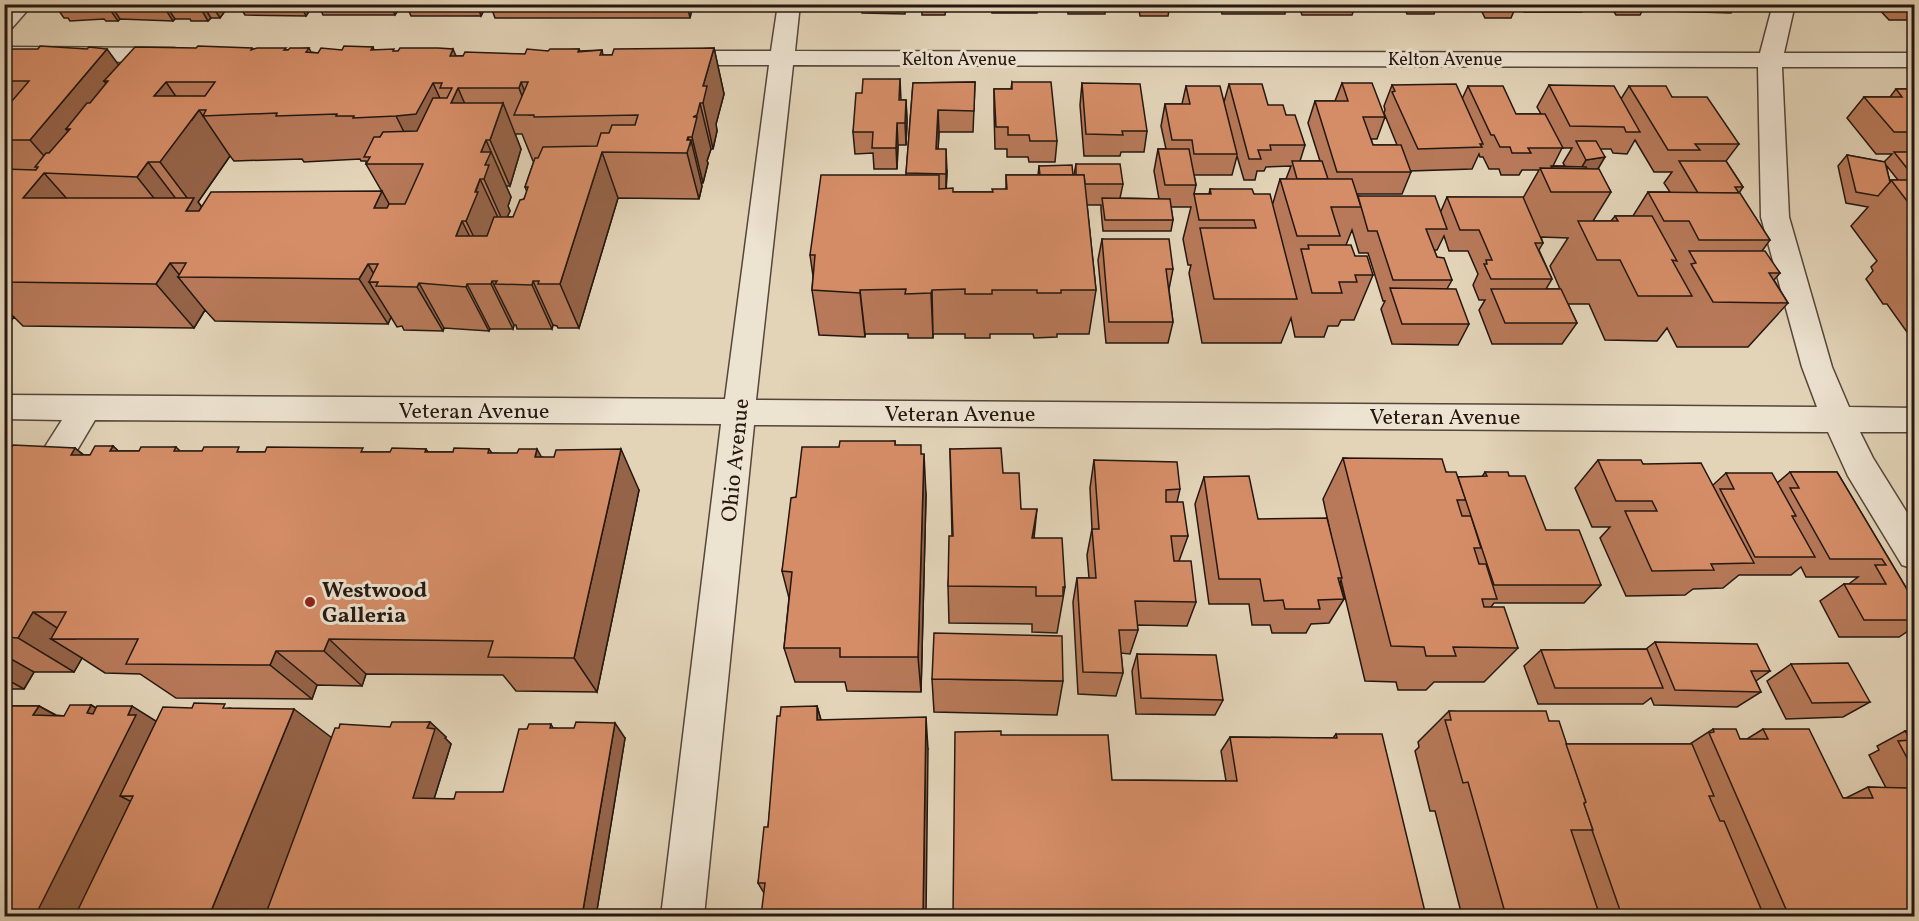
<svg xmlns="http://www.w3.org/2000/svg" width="1919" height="921" font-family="Vollkorn,serif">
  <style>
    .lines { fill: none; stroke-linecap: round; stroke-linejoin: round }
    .minor-casing { stroke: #54463a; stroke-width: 3 }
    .minor { fill: #ede3d1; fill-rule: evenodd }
    .wall { fill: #b77959; stroke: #241710; stroke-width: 1.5; fill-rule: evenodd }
    .shaded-wall { fill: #956348; stroke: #241710; stroke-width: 1.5 }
    .building { fill: #d58d67; stroke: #241710; stroke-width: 1.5; fill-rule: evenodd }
    .poi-dot { fill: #8f2418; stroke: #ede3d1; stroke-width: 2 }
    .labels { text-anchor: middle; stroke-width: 6; stroke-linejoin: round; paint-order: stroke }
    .far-street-label { font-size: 18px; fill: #241710; stroke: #ede3d1 }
    .street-label { font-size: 22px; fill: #241710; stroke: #ede3d1 }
    .poi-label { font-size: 22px; font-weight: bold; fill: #241710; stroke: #ede3d1; text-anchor: start }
  </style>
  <rect width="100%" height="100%" fill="#e3d4b8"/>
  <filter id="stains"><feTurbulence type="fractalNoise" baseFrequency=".00333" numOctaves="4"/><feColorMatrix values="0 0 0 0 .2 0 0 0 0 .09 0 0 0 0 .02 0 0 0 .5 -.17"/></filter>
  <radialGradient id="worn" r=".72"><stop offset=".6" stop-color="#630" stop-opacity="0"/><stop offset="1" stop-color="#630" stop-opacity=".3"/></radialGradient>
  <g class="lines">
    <g class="minor-casing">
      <g id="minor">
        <path d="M9 4H33L12 28 4 30V9Z"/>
        <path d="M778 4H800L795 51 1760 53 1773 4H1795L1784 53H1914V67H1782L1789 217 1832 367 1849 407 1914 408V432H1860L1873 458 1914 524V569L1902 565 1848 476 1828 432 754 425 704 916H661L721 424 95 420 16 553 4 557V511L62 420 4 419V395L725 399 769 65H672L664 63 660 58 664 53 672 51H771ZM793 65 1758 67 1761 217 1802 367 1817 407 756 400Z"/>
        <path d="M4 47 174 48 182 50 186 55 182 60 174 62 4 61Z"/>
      </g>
    </g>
    <use href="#minor" class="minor"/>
  </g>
  <g class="wall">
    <path d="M54 4H230L220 18H211L208 21H191L190 19H175L173 21 120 19 118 21H106L104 19 70 21 68 18H64Z"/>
    <path d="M238 4H314L306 16 245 15Z"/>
    <path d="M318 4H402L395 15H323Z"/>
    <path d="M406 4H487L481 16H411Z"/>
    <path d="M490 4H693L690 18H495Z"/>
    <path d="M861 4H906L905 14 862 13Z"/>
    <path d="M922 4H982V9H946L945 15H922Z"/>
    <path d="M992 4H1060L1059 8 1037 7V13H992Z"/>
    <path d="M1067 4H1128L1127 11H1105V14H1068Z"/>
    <path d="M1138 4H1170L1168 16H1140Z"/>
    <path d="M1220 4H1356L1352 15H1302L1299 7H1286L1285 14H1222Z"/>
    <path d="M1397 4H1438L1434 14H1407L1404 7H1398Z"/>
    <path d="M1478 4H1517L1511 18H1485Z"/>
    <path d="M1520 4H1586L1582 12H1524Z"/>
    <path d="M1609 4H1646L1640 15H1616Z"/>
    <path d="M1662 4H1736L1731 13 1667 11Z"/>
    <path d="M1856 4H1914V20H1889L1876 6H1857Z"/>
    <path d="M373 47 374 50 457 56 525 54 548 51 579 49 580 51 602 50 603 55H612L714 48 724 94 716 124 717 131 713 149H711L707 161 708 163 703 183H701L702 186 699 199 618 198 579 328H558L557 326 553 325 552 329H517L516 325H514L513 329H490L489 331 444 328 443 331 404 330 402 326 397 327 391 317 388 324 215 321 205 310 194 328 23 326 14 317 10 322H4V49L119 65 253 49 287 50 309 48 311 52 318 53ZM515 134H522L533 161H534L525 187 527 192 524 199 513 217H507L510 211 508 206 511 197 506 186H510L521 149ZM230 156 234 161 302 159 304 162 360 159 361 161H366V164L389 204 202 207 198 202Z"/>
    <path d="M900 79 901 100H906L907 121 906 145H898L897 169H874L873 153 855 154 853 132 862 93Z"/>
    <path d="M975 82 973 132H939L938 149 947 171 946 189 953 192H992L1006 189V175H1038L1039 166 1074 175 1076 164 1123 184 1120 198 1159 199 1154 171 1158 149H1166L1161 126 1165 104H1182L1186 86 1224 102 1229 84 1286 115 1305 145 1300 161H1320L1308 123 1315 101H1335L1342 83 1385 117 1377 139H1371L1373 145H1397L1384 113 1385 110 1384 106 1392 85 1462 99 1468 86 1516 114H1541L1537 107 1549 85 1621 99 1629 86 1672 97 1739 144 1726 161 1743 187 1739 193 1770 240 1762 251 1780 273 1774 280 1788 303 1748 347H1677L1667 328 1657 341 1605 340 1589 304H1568L1577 323 1562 344H1492L1479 310 1485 300H1479L1473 285 1478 274 1468 251H1449L1444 236 1437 250H1434L1437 257 1452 280 1447 289 1469 324 1458 345 1392 344 1381 309 1385 301H1383L1368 253H1359L1352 230 1346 245 1355 256 1373 275 1354 320H1341L1338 326H1328L1324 337H1295L1291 318 1281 343H1202L1189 273 1191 265H1188L1183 239 1191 207H1171L1173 220 1171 231H1103L1101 210V205H1087L1096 290 1089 334H1057V337L1034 338 1033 334H990V338H965V334H933V338H908V334H865V337L819 335 812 290 813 276 810 255 906 175 913 83ZM1635 140 1654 172H1672L1664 183 1670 192H1648L1633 216H1615L1611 221H1593L1611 192 1598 169 1600 149H1611L1613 153 1627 154ZM1562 148H1572L1563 163 1565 166H1553ZM1479 154 1480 157H1483L1489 169H1499L1501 175H1519L1522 170H1539L1523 198 1447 197 1441 211 1358 196 1357 194H1402L1411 172 1410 171 1472 169ZM1237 156 1244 180H1255L1257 171H1264L1266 167 1291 166 1286 179H1280L1273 203 1254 194 1210 189 1209 194H1194L1196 185 1194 175H1232ZM1541 237 1568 238 1550 266 1560 289H1546L1552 279 1539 250 1543 243Z"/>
    <path d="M1012 82 1057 141 1055 162H1029L1028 157H1007V149H995L994 111V89H1011Z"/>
    <path d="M1082 83 1147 131 1144 152H1121L1120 156H1084L1080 105Z"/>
    <path d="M1896 89H1914V342L1887 304H1883L1866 279 1873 271 1871 267 1877 261 1851 226 1868 207 1846 203 1838 166 1847 155 1884 162 1892 154H1876L1847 118 1864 97H1890ZM1886 165 1898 180H1891L1890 182Z"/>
    <path d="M1102 239 1173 269 1169 289 1173 322 1168 343H1106L1098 260Z"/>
    <path d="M895 441V445L921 454 926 495 921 692 847 691 845 682H795L784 648 789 598 782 571 796 497 839 447Z"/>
    <path d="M113 446 118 451H139L176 447 180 451 243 452H390L426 449 428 452H453L489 449 492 453 542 457 639 490 597 692 516 691 503 675 366 674 362 686 317 685 312 699 176 698 140 674 105 673 82 658 74 672H34L24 689H4V458L75 448 84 455H90Z"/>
    <path d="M950 449 1003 473 1021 509 1034 538 1065 587 1057 633 1032 632V624L949 623 948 586 952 536Z"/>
    <path d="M1343 458 1446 472 1458 477H1482L1485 472 1509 476 1546 530 1601 585 1584 603H1494L1491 607 1518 648 1484 682H1434L1426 690H1398L1396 682 1365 681 1341 580 1340 583 1344 599 1329 623 1311 624 1306 633H1272L1270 625H1252L1249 604H1209L1195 504 1204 477 1258 519 1331 535 1323 499Z"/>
    <path d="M1094 460 1180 489 1177 502 1188 536 1179 561 1196 602 1187 626 1137 625 1138 630 1130 654 1121 653 1123 673 1116 696 1078 694 1073 602 1077 578H1089L1087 555 1092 529 1090 488Z"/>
    <path d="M1598 460 1643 464 1713 485 1726 473 1777 483 1790 472H1837L1914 601V627L1899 637H1839L1820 601 1844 584H1850V583L1858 577H1806L1801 567 1791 575H1739L1723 588 1693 589 1685 595 1626 596 1600 538 1610 527H1592L1575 488Z"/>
    <path d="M1655 642 1770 671 1756 681 1761 692 1737 707 1654 705 1651 698 1643 704H1538L1524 666 1541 650 1646 649Z"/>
    <path d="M1137 654 1223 700 1215 715 1136 714 1132 671Z"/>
    <path d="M1791 664 1870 702 1843 717 1786 719 1767 681Z"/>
    <path d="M932 679 1063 681 1057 715 934 712Z"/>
    <path d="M91 705 96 708 157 721 230 708 332 738 390 727 430 722 446 737 445 738 451 744 434 799H454L503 792 527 729 551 724 553 728 625 738 596 916H4V706H39L56 715 64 716Z"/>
    <path d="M817 706 821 720 928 749 764 893 758 883 768 827 780 716Z"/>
    <path d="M1449 711 1549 721 1566 744H1690L1713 729 1740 739H1747L1763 729 1843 798H1846L1868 787 1886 788 1869 755 1879 750 1877 746 1905 731H1914V916H1462L1435 811H1430L1415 751 1419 747 1418 742Z"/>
    <path d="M1336 734 1426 916 1001 735 1112 780 1226 781 1221 751 1230 737 1333 738Z"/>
  </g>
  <g class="shaded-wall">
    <path d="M106 4H110L120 19 118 21Z"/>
    <path d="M162 4H165L175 19 173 21Z"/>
    <path d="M198 4H202L211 18 208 21Z"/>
    <path d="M211 4H230L220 18Z"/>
    <path d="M300 4H314L306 16Z"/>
    <path d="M390 4H402L395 15Z"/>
    <path d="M477 4H487L481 16Z"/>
    <path d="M687 4H693L690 18Z"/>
    <path d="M714 48 724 94 716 124 717 131 713 149 703 103V86Z"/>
    <path d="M107 49 140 94 108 81H104L127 111 66 129 90 159 59 173 30 140Z"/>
    <path d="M453 49 470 88 450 56Z"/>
    <path d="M166 82 192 120 199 110 230 156 198 202 228 243 186 211 191 203 160 162 154 96Z"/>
    <path d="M521 82 534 115H529L519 88Z"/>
    <path d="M433 83 454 129 419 162 396 116Z"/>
    <path d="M458 88 478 134 451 103Z"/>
    <path d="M906 100 907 121 906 145 905 123Z"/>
    <path d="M503 103 521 149 510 186 490 140Z"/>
    <path d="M700 103 711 149 707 161 708 163 703 183 692 137 693 117Z"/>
    <path d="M938 110 939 132 937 171 936 149Z"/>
    <path d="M897 123 898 145 897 169 896 148Z"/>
    <path d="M688 137 690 144 691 140 702 186 699 199 687 153V140Z"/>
    <path d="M486 140 511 197 508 206 510 211 504 224 484 179 481 152Z"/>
    <path d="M946 149 947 171 946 195Z"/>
    <path d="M602 152 618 198 579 328 560 284Z"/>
    <path d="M1605 157 1592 179 1573 182 1586 160Z"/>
    <path d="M148 162 183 208 173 222 137 177Z"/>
    <path d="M44 173 84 218 23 198Z"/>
    <path d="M480 179 501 224 488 266 466 221Z"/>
    <path d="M382 191 407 237 374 208Z"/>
    <path d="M462 221 485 267 456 236Z"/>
    <path d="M170 263 181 277H178L205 310 194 328 156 284Z"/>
    <path d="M368 264 381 286 378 282H369L391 317 388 324 359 279Z"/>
    <path d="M492 281 514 325 513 329 491 284Z"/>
    <path d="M533 281 553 325 552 329 532 285Z"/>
    <path d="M419 283 444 328 443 331 417 287Z"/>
    <path d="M467 284 490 329 489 331 466 287Z"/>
    <path d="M860 290 865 334V337L860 293Z"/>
    <path d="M932 290 933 334V338L931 293Z"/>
    <path d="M4 308 14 317 10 322 4 316Z"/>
    <path d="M113 446 158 488 110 451Z"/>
    <path d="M75 448 122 489 71 455Z"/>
    <path d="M537 449 560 490 535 457Z"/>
    <path d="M621 449 639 490 597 692 574 658Z"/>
    <path d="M924 454 926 495 921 692 918 657Z"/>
    <path d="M1037 509 1033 548 1032 538Z"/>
    <path d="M33 612 74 639H51L82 658 74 672 18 638Z"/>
    <path d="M329 639 366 674 362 686 324 651Z"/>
    <path d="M276 651 317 685 312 699 270 665Z"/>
    <path d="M4 655 34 672 24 689 4 678Z"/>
    <path d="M91 705 129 728 128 715 132 706 183 738 133 796H120L156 814 109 916H35L87 713Z"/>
    <path d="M39 706 96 738 33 715Z"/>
    <path d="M817 706 826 738 817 720Z"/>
    <path d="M294 709 336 741 269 916H209Z"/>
    <path d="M926 717 928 749 926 916H923Z"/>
    <path d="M430 722 446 737 445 738 451 744 430 812 413 798 427 728Z"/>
    <path d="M615 723 625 738 596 916H582Z"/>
  </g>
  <g class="building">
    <path d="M40 46 87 49 89 47 107 49 30 140H4V101H12L29 81H4V49H38Z"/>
    <path d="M198 46 252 48 251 50 257 48H286L284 50H288L290 48H309L306 52 318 53 321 48 342 50 344 46 373 47 371 50 394 49 393 51H398L400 48H438L453 49 450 56H463L465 52 525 54 527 49 548 51 550 49H579L578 52 602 50 600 55H612L614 49 714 48 703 86H707L703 103H700L697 115 693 117H697L692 137H688L687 140H691L687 153 602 152 560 284H538L539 281H533L532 285 495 284 497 281H492L491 284H467L466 287 419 283 417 287 376 286 378 282H369L378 264H368L359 279 178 277 186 263H170L156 284 4 282V220L8 216H4V169L36 170 38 167H35L46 153H49L70 129H66L87 103H90L108 81H104L135 47 196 48ZM166 82H215L205 96H154ZM521 82H528L514 115H534V117L638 115 635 125H612L609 133H601L597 146 543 147 538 158H535L525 187H528L524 199 520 200 513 217H494L487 236H456L462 221H466L478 192H475L480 179H484L489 165H485L491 152H481L486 140H490L503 103H451L458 88H519ZM433 83H442L440 88H452L447 98H433L417 131 383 132 380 137H374L364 157H370L366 164H423L405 204H389L387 208H374L382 191 211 192 199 211H186L194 198H23L44 173 137 177 148 162H160L199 110H206L203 116 277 113 276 116 337 114 336 116H354L353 118 396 116 416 114Z"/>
    <path d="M863 79H900L899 100H906L905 123H897L896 148H872L873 132H853L856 93H862Z"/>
    <path d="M975 82 974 111 938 110 936 149H946V174L906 173 913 83Z"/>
    <path d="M1012 82H1051L1057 141H1030L1029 135H1008V127H996L994 89H1012Z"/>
    <path d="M1082 83 1140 84 1147 131H1122L1123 135 1086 134Z"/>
    <path d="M1342 83H1372L1385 117H1363L1373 145H1401L1411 172H1337L1315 101H1348Z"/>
    <path d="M1229 84H1262L1268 105H1283L1286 115H1295L1305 145H1270L1271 150H1258L1261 159H1249Z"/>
    <path d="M1456 84 1483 144H1480L1482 147 1418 149 1392 92 1395 91 1392 85Z"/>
    <path d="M1549 85 1614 86 1640 132H1626L1624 127 1570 126Z"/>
    <path d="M1186 86H1220L1237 154H1194L1192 140H1172L1165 104H1190Z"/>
    <path d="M1468 86H1503L1516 114H1545L1563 148H1528L1531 153H1512L1510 147H1500L1494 135H1491Z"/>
    <path d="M1629 86H1666L1672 97H1707L1739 144H1695L1700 150H1668Z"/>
    <path d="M1896 89H1914V132H1894L1864 97H1902Z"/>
    <path d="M1576 141H1596L1605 157 1586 160Z"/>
    <path d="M1158 149H1189L1196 185H1165Z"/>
    <path d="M1894 152H1914V177Z"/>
    <path d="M1847 155 1885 162 1890 182 1878 196 1856 192Z"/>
    <path d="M1292 161H1322L1328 179H1297Z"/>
    <path d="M1679 161H1726L1743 187H1735L1739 193H1698Z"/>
    <path d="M1076 164H1120L1123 184H1085L1084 175H1076Z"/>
    <path d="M1072 165 1073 175H1040L1039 166Z"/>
    <path d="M1551 166 1586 167 1587 169 1552 168Z"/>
    <path d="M1540 168 1599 169 1611 192H1551Z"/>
    <path d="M821 175H939V189L953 188V192H993L992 189H1007L1006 175H1084L1096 290H1061V293H1037V290H992V294H965V289L932 290 931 293 905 294 906 289 860 290V293L812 290 815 255H810Z"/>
    <path d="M1280 179H1352L1361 207H1331L1340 236H1297Z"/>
    <path d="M1891 180H1914V210Z"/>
    <path d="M1210 189H1252L1254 194H1270L1297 299H1214L1200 228H1256L1254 220H1199L1194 194H1211Z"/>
    <path d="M1648 192 1740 193 1770 240H1699L1689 221H1664Z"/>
    <path d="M1358 196H1435L1447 229H1426L1437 257 1444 258 1452 280H1393L1377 231H1368Z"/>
    <path d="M1447 197H1523L1543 243H1535L1552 279H1491L1484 264H1487L1486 260H1492L1479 230H1460Z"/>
    <path d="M1102 198 1170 199 1173 220H1105Z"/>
    <path d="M1615 216H1652L1677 261 1672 260 1692 296H1638L1620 260H1597L1578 221H1618Z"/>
    <path d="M1909 234H1914V241Z"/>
    <path d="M1102 239H1169L1173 269H1166L1173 322H1109Z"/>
    <path d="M1308 245H1351L1355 256H1367L1373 275H1355L1357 282H1339L1342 293H1312L1301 249H1309Z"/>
    <path d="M1689 251H1765L1780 273H1769L1788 303 1713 302 1691 264 1696 263Z"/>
    <path d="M1390 288 1456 289 1469 324H1402Z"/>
    <path d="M1491 289H1561L1577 323H1505Z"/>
    <path d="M840 441H895V445H921V454H924L918 657H840V648H784L792 572 782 571 791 498 796 497 802 447H839Z"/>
    <path d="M13 445 75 448 71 455H90L95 446H113L110 451H139L141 447H176L174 451H202L204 447H239L237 452H265L267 447 363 448 361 452H390L392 448 426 449 425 452H453L454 448 489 449 488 453H517L519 449H537L535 457H554L556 450 621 449 574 658 488 657 493 641 329 639 324 651H276L270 665 126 664 138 639H51L66 612H33L18 638 4 637V458Z"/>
    <path d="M1001 448 1003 473H1019L1021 509H1037L1032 538H1062L1065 587H1063V596H1036V587L948 586 949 536H953L950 449Z"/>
    <path d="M1343 458 1442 459 1446 472H1456L1466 500H1457L1462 516H1471L1481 548H1474L1479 564H1486L1497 599H1482L1484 607H1504L1518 648 1453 647 1456 656H1426L1424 647 1391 646Z"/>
    <path d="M1094 460 1177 462 1180 489 1166 490V502H1183L1188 536H1171L1174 561H1191L1196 602 1135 601 1138 630H1119L1123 673 1083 672 1077 578H1096L1092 529H1099Z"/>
    <path d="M1598 460H1641L1643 464 1701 463 1754 563 1711 564 1714 570 1652 571 1625 511H1657L1652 501H1616Z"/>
    <path d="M1485 472H1508L1509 476H1525L1546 530H1579L1601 585H1494L1458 477 1487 476Z"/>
    <path d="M1790 472H1837L1914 601V620H1864L1844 584H1886L1875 565H1886L1882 559H1830L1790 488H1799Z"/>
    <path d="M1726 473H1772L1796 516H1792L1815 557H1755L1720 489H1734Z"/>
    <path d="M1249 476 1258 519 1327 518 1342 578H1338L1344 599 1318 600 1320 609H1285L1283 600 1264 601 1260 579H1219L1204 477Z"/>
    <path d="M934 633 1062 636 1063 681 932 679Z"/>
    <path d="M1655 642 1757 644 1770 671H1751L1761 692 1675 690Z"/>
    <path d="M1647 649 1663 688H1555L1541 650Z"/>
    <path d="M1137 654 1216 655 1223 700 1141 698Z"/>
    <path d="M1848 663 1870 702 1812 703 1791 664Z"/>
    <path d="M194 703 225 704 223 708 294 709 209 916H75L133 796H120L163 707 192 708Z"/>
    <path d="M70 705H91L87 713 93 714 97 706H132L128 715H136L35 916H4V832L9 823H4V706H39L33 715 64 716Z"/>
    <path d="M817 706V720L926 717 923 916H761L765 883H758L764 827H768L777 716H780L781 707Z"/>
    <path d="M1449 711H1546L1549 721H1559L1586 802 1584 803 1593 830H1571L1600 916H1506L1468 782 1463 783 1445 720H1451Z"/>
    <path d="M392 722H430L427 728 435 729 413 798 454 799 456 792H503L519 729H527L529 724H551L550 728H574L576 722 615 723 582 916H265L335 728H339L340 724 390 727Z"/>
    <path d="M1713 729H1736L1740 739H1768L1763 729H1809L1843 798H1873L1868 787 1908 788 1914 796V916H1789L1709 733 1714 732Z"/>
    <path d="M1001 731V735H1108L1112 780 1237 781 1230 737 1337 738 1336 734H1382L1426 916H953L955 732Z"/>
    <path d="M1905 731H1914V771L1898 741 1911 740Z"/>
    <path d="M1566 744H1692L1714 796H1709L1720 821H1724L1764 916H1622L1592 830H1593L1584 804 1586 802Z"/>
  </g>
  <circle class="poi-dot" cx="310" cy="602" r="6"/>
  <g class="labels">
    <g class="far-street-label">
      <text x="959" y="65">Kelton Avenue</text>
      <text x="1445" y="65">Kelton Avenue</text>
    </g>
    <g class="street-label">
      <text x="474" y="418">Veteran Avenue</text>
      <text x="960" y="421">Veteran Avenue</text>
      <text x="1445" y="424">Veteran Avenue</text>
      <text transform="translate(734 460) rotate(-84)" y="8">Ohio Avenue</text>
    </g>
    <g class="poi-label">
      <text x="322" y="597">Westwood<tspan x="322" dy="25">Galleria</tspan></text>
    </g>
  </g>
  <rect width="1919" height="921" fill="none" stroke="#e3d4b8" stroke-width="24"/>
  <rect x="6" y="6" width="1907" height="909" fill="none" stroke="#241710" stroke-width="3"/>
  <rect x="12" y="12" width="1895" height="897" fill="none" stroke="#241710" stroke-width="1.5"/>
  <rect width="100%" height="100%" filter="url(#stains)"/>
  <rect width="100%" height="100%" fill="url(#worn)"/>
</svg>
